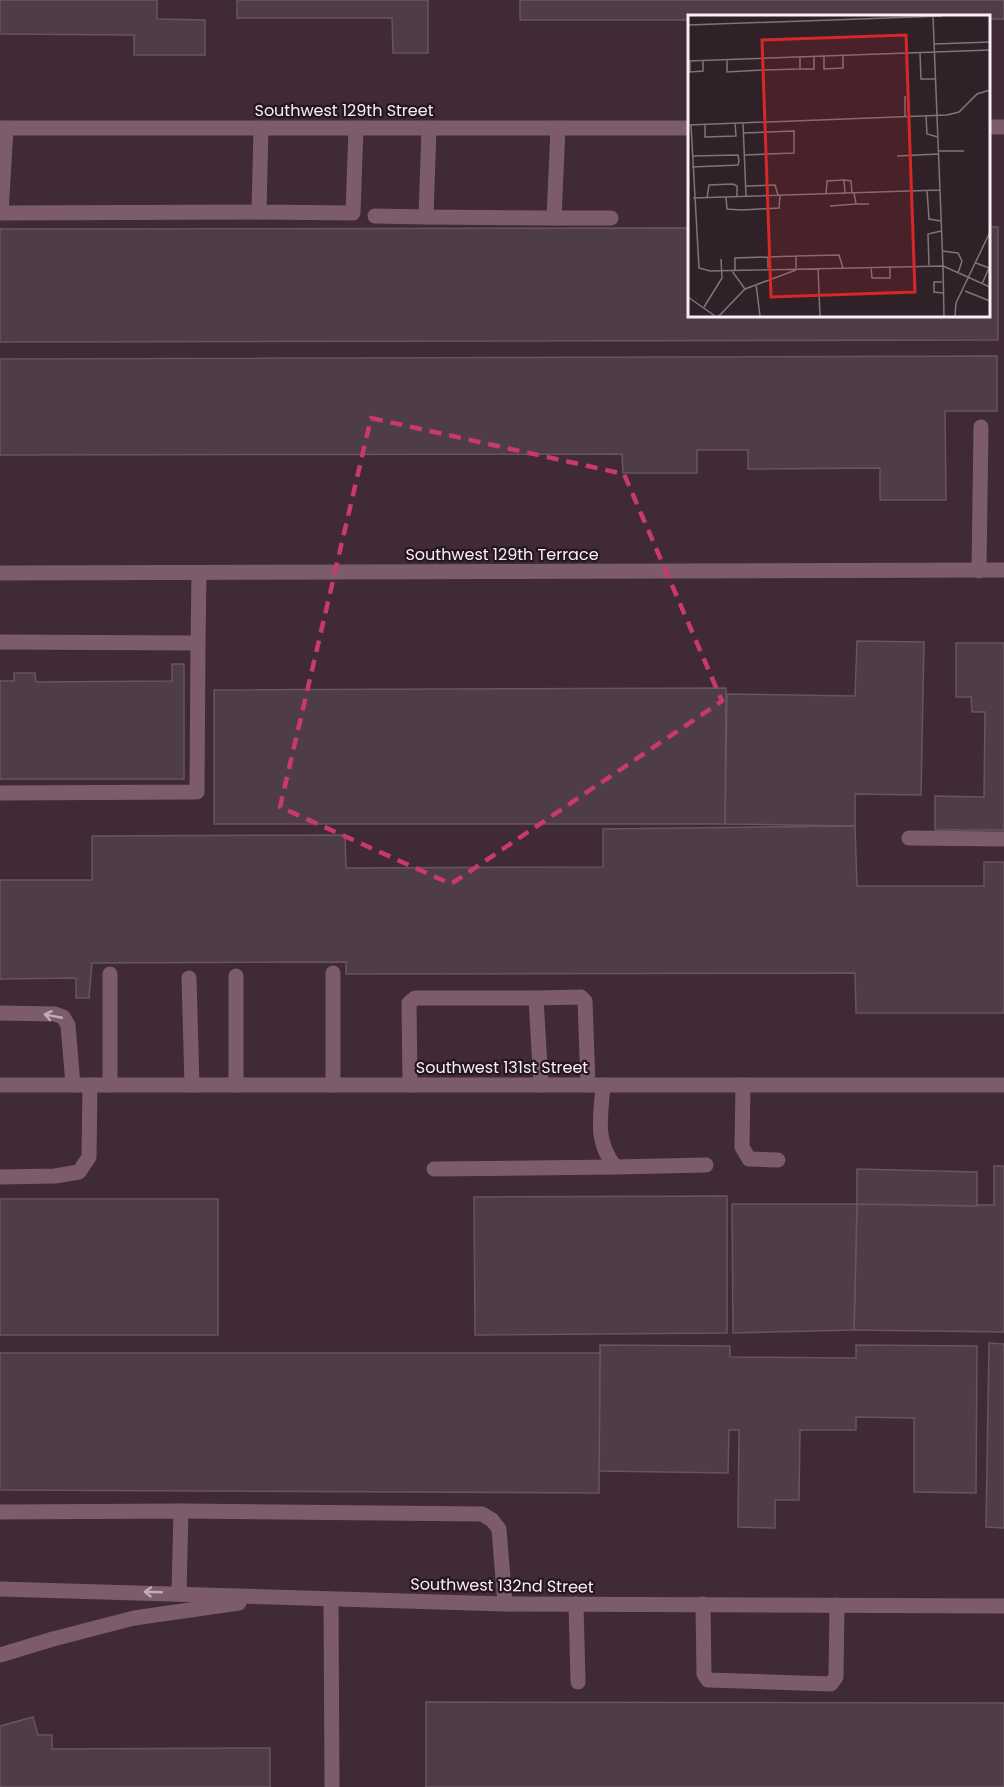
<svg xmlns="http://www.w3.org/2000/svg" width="1004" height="1787" font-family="Poppins,sans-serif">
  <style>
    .built { fill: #3f2a36; fill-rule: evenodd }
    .building { fill: #4e3d46; stroke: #67555e; stroke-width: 1.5 }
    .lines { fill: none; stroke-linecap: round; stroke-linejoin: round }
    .minor { stroke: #7c5b6d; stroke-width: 15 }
    .oneway { stroke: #c1acb7 }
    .marked { fill: none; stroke: #ca3872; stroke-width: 4.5; stroke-dasharray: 12 8; stroke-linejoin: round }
    .labels { text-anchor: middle; stroke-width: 4.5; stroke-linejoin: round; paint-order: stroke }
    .street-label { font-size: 16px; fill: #f9eef3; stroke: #26171f }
    .inset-road { fill: none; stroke: #80737a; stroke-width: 1.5 }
    .view { fill: #d62828; fill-opacity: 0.15; stroke: #d62828; stroke-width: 3 }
    .inset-edge { fill: none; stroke: #f9eef3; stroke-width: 3 }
  </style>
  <rect width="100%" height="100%" fill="#302129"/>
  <path class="built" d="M0 0H1004V1787H0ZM689 16H988V315H689Z"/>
  <g class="building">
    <path d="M0 0H157V19L205 20V55H134V35L0 34Z"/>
    <path d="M237 0H428V53H393L392 18H237Z"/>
    <path d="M520 0H1004V19H988V16H689V20H520Z"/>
    <path d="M988 227H998V340L0 342V229L689 228V315H988Z"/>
    <path d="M997 356V411H945L946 500H880V468L748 469V450H697V473H623L622 454 0 455V359Z"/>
    <path d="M857 641 924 642 921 795 855 794V826L725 824 727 694 855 696Z"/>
    <path d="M956 643H1004V830H935V796L984 797 985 712H972L971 697H956Z"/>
    <path d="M172 664H184V779H0V681H14V673H35L36 682 172 681Z"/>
    <path d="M726 688 725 824H214V690Z"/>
    <path d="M855 826 857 886H984V862H1004V1013H856L855 973 346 974V962L92 963 89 998H76V978L0 979V880H92V836L345 835 346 868 603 867V829Z"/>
    <path d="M994 1166H1004V1332L854 1330 857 1204 994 1205Z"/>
    <path d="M857 1169 977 1172V1206L857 1204Z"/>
    <path d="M727 1196V1333L475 1335 474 1197Z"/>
    <rect x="0" y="1199" width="218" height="136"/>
    <path d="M732 1204H857L854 1330 733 1333Z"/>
    <path d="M989 1343 1004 1344V1528L986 1527Z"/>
    <path d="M600 1345 730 1346V1357L856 1358V1345L977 1346 976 1493 914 1492V1418L856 1417V1430H800L799 1500H775V1528L738 1527 739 1430H729L728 1473 599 1471Z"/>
    <path d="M0 1353H600L599 1493 0 1490Z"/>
    <path d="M426 1702 1004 1703V1787H426Z"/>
    <path d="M33 1717 38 1735H52V1749L270 1748V1787H0V1726Z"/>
  </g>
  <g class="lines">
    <g class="minor">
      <path d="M988 127H1004"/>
      <path d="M0 128H689"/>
      <path d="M6 128 1 213 259 212"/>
      <path d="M261 128 259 212 353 213 356 128"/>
      <path d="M429 128 426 217 554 218 558 128"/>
      <path d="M375 216 426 217"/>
      <path d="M554 218H611"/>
      <path d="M979 571 981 427"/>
      <path d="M0 573 1004 570"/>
      <path d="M0 642 198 643 197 792 0 793"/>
      <path d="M198 643 199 573"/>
      <path d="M909 838 1004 839"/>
      <path d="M189 978 192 1085"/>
      <path d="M536 998 581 997 585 1001 588 1085"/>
      <path d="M0 1013 55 1014 63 1017 68 1025 73 1085"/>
      <path d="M0 1085H1004"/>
      <path d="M110 1085V974"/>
      <path d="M236 1085V976"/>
      <path d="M333 1085V973"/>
      <path d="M410 1085 409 1003 415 998H536L541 1085"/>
      <path d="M603 1085C601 1118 594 1139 615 1167L706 1165"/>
      <path d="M743 1085 742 1147 749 1159 778 1160"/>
      <path d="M434 1169 615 1167"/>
      <path d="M0 1177 55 1176 79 1172 89 1157 90 1085"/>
      <path d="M181 1511 482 1514 492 1520 499 1529 505 1604"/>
      <path d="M0 1512 181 1511 179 1593"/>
      <path d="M0 1589 505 1604 1004 1606"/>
      <path d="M331 1599 332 1787"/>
      <path d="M576 1604 578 1682"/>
      <path d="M703 1604 704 1674 708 1680 831 1684 836 1677 837 1605"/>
      <path d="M0 1655 53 1639 134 1618 239 1603"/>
    </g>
  </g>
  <defs><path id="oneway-shaft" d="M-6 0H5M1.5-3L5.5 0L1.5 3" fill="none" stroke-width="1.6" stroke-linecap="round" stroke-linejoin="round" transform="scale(1.5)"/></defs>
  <g class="oneway">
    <use href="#oneway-shaft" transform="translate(53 1016) rotate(-169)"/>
    <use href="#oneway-shaft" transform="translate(153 1592) rotate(-178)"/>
  </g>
  <path class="marked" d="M371 418 624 474 722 701 451 884 280 807Z"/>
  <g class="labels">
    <g class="street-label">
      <text x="344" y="116">Southwest 129th Street</text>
      <text x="502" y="560">Southwest 129th Terrace</text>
      <text x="502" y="1073">Southwest 131st Street</text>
      <text transform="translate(502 1585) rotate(1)" y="6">Southwest 132nd Street</text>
    </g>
  </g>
  <g transform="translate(688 15)">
    <rect width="302" height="302" fill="#302129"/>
    <path class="inset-road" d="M245 1 255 251 302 272M0 10 254 1M246 29 302 27M232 38 233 64H248M136 41V54L155 53V40M112 42V54H126V41M75 43V55L112 54M39 44V57L75 55M0 46 302 35M2 46V57L15 56V45M217 81V102M238 101 239 119 250 122M55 108 58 181M17 109V122L48 121 47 108M0 110 259 100 271 97 289 79 302 75M3 110 11 253 22 256 255 251 256 301M55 118 106 116V138L56 140M250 136H276M4 141 50 140 51 146 50 150 4 152M209 141 251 139M156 165 163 166 164 178M58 171 87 170 90 180M239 175 241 204 253 206M166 178 168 189H181M138 179 139 166 156 165 157 178M38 182 39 194 53 195 91 193 92 180M5 183 252 175M19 183 21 170 45 169 49 171V182M142 191 168 189M254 236 270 238 274 246 270 258M108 241 151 240 155 253M80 242 108 241V253M288 248 301 253 294 269M241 250 240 219 253 216M183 252 184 263H202V251M130 253 132 301M47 255V243L80 242V253M44 256 57 274M254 267H246V277L255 278M68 269 72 301M277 276 302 286M0 282 27 301M16 292 34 263 33 244M31 301 57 274 108 255M267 301 268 288 302 217"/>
    <path class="view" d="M218 20 227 277 83 282 74 25Z"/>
    <rect width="302" height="302" class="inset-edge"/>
  </g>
</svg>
